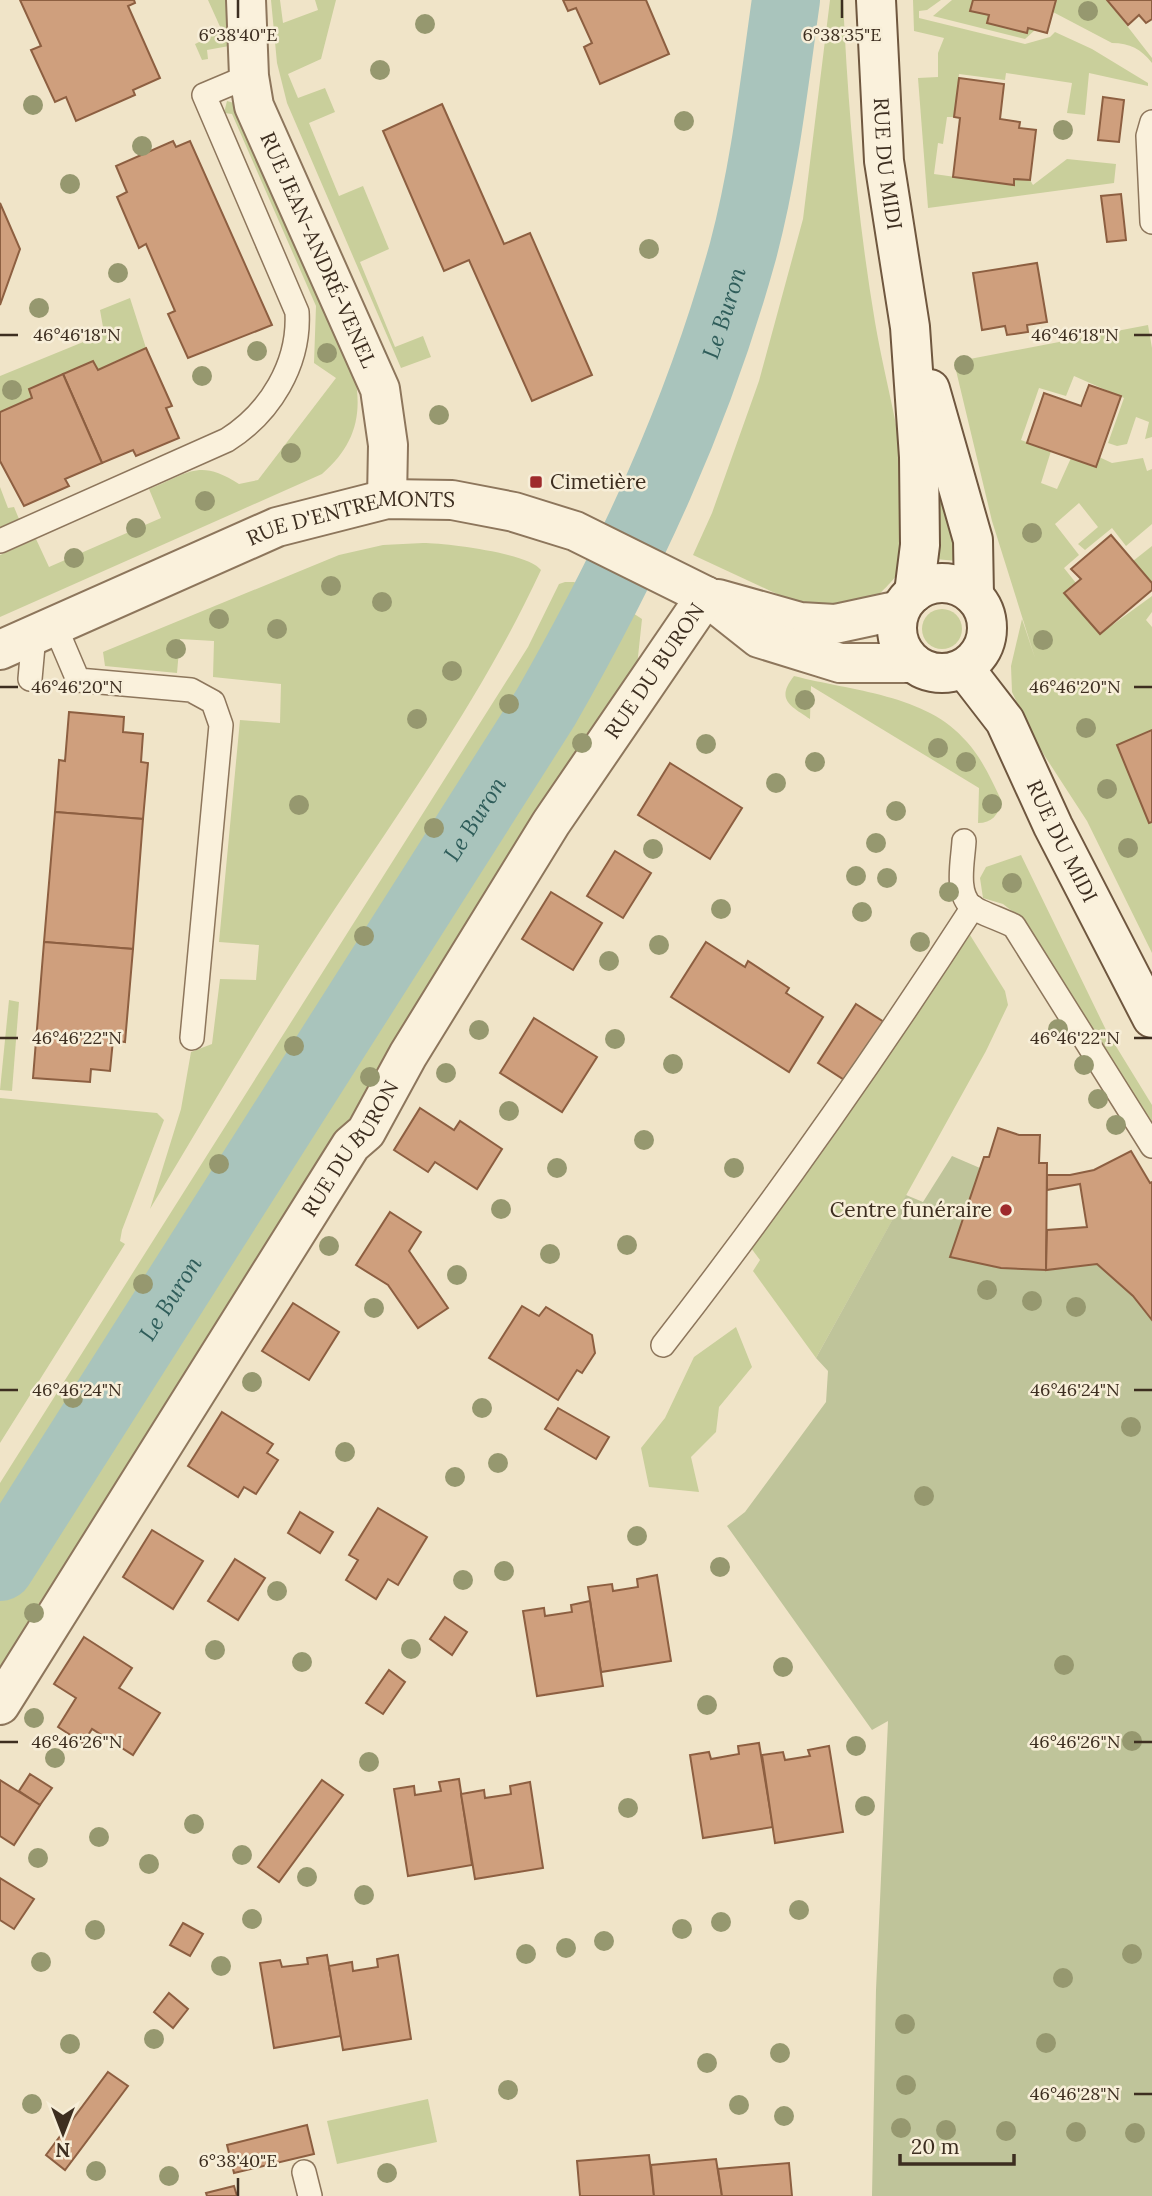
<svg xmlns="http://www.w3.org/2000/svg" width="1152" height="2196" font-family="Lora,serif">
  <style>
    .green { fill: #c9cf9b }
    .cemetery { fill: #bfc49a }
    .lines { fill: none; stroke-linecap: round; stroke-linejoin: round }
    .river { stroke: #a9c4bc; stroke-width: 68 }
    .building { fill: #cf9f7d; stroke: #8d5f41; stroke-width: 2 }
    .service-casing { stroke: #8d765c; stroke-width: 26 }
    .minor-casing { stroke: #8d765c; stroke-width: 42 }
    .secondary-casing { stroke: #6f573f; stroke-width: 42 }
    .service { stroke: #faf1dc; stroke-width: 23 }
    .minor { stroke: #faf1dc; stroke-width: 38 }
    .secondary { stroke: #faf1dc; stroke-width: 38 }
    .tree { fill: #96986f }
    .ticks { fill: none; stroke: #3d2e20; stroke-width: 2.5 }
    .poi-dot { fill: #9e2a2b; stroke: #f7eed8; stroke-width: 2.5 }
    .labels { text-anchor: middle; stroke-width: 5; stroke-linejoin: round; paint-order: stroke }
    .street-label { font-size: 21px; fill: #3d2e20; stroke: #f7eed8 }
    .poi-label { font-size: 21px; fill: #3d2e20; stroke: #f7eed8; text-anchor: start }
    .water-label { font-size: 23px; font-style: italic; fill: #2f5d5a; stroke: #f7eed8 }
    .ticks-label { font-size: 18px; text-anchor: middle; fill: #3d2e20; stroke: #f7eed8; stroke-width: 5; stroke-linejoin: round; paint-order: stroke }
  </style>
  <rect width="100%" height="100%" fill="#f0e4c8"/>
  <g class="green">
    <path d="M208 0H227L229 46 207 50 208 59 202 60 195 44 222 31Z"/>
    <path d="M271 0H280L283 23 318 10 315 0H336L321 59 288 74 298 98 325 88 335 112 309 123 339 196 363 186 389 249 360 262 395 347 423 336 431 357 401 368 287 103 277 63Z"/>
    <path d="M830 0H843C848 108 857 215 875 322 888 399 914 475 907 553 906 568 888 586 877 596L825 607 790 600 693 555 712 513 759 381 803 219Z"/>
    <path d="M913 0H941L927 10 919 11V18L1025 44 1050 37 1055 32 1092 49 1148 83V86L1089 73 1085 115 1067 113 1072 83 1006 73 1005 80 959 74 954 117H947L943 144 938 143 934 174 1013 185 1014 179 1030 180 1033 185 1067 159 1116 164 1114 183 928 208 918 78 938 77V53L944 38 914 31Z"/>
    <path d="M952 0H973L970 11 989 15 987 23 1026 33 1028 28 1035 30 1025 39 933 16Z"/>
    <path d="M1056 0H1107L1152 58V63C1141 49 1130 43 1112 43L1053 12Z"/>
    <path d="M227 101 234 103 355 377C363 418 353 447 322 474L0 617V555L36 539 49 567 161 518 149 489C189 473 199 458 239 484L258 480 336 378 314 363 316 306 232 114 224 113Z"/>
    <path d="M130 298 146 348 98 370 93 361 29 389 32 398 0 412V376L93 338 103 327 100 310Z"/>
    <path d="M1148 325 1152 348V437L1145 439 1149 422 1136 417 1127 444 1117 446 1108 443 1124 398 1074 376 1066 396 1039 388 1021 440 1051 451 1041 483 1057 489 1071 458 1099 457 1112 463 1143 458 1147 471 1152 469V524L1126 546 1112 528 1085 550 1078 544 1098 527 1079 503 1055 524 1079 555 1064 568 1076 583 1065 593 1100 634 1152 596V612L1146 620 1152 627V730L1117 745 1149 823 1152 822V953L1087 821 1035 741 1012 692 1011 666 1022 619 1035 658 992 521 954 362Z"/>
    <path d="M932 466 959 541 957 561 935 559Z"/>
    <path d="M0 487 8 508 14 507 19 519 0 527Z"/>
    <path d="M423 543C445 543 529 553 541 570 477 708 384 832 302 959 249 1041 200 1126 150 1209L181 1109 191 1052 212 1044 220 979 256 980 259 945 219 942 240 720 280 723 281 684 213 677 214 641 180 639 177 673 105 666 103 652 339 555 383 545Z"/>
    <path d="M1152 546V583L1133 561Z"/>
    <path d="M565 582H574L592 591 575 623 0 1538V1483L528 647 559 584Z"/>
    <path d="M619 604 642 619 637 666 0 1676V1593L585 666Z"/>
    <circle cx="942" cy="629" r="20"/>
    <path d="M794 676C851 691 927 694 967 742 983 760 992 781 1002 802 998 815 992 823 978 823L979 788 811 686 810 719C791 706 775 700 794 676Z"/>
    <path d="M1021 855 1106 1030 1152 1105V1130L1017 915 1003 904 983 898 980 878 986 867Z"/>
    <path d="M970 935 1005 991 1008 1005 986 1051 816 1358 753 1271 760 1260 751 1248Z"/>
    <path d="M9 1000 19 1002 12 1091 0 1090Z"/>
    <path d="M0 1098 157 1113 164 1120 122 1230 120 1241 125 1244 0 1443Z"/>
    <path d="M736 1327 752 1367 719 1407 716 1432 691 1457 699 1492 649 1487 641 1448 665 1418 694 1357Z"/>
    <path d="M428 2099 437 2142 337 2164 327 2121Z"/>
  </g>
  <path class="cemetery" d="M952 1156 980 1168 950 1257 1022 1270 1097 1264 1133 1296 1152 1320V2196H872L876 1990 888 1721 872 1730 727 1526 745 1512 826 1402 828 1371 816 1358 906 1195 923 1202Z"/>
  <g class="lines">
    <path class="river" id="s1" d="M0 1567 546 707C630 560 698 414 743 251 765 168 774 84 786 0"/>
  </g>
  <g class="building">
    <path d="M20 0H134L135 3 128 6 160 78 133 90 135 95 76 121 66 97 55 102 31 50 41 46Z"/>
    <path d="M563 0H646L669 54 600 84 584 47 592 43 576 8 568 11Z"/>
    <path d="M973 0H1056L1047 33 1028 28 1027 33 987 23 989 15 970 11Z"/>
    <path d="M1107 0H1152V19L1146 23 1139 15 1128 25Z"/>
    <path d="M959 78 1004 84 1000 119 1020 122 1019 128 1036 130 1030 180 1014 179V185L953 177 960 118 954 117Z"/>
    <path d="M1103 97 1124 100 1119 142 1098 140Z"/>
    <path d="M442 104 504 244 530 233 592 375 532 401 469 260 444 271 383 131Z"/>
    <path d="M173 141 176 147 190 141 272 325 188 358 168 314 175 311 146 244 139 248 117 197 127 192 116 166Z"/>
    <path d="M1121 194 1126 240 1107 242 1101 196Z"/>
    <path d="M0 203 20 249 0 305Z"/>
    <path d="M1037 263 1047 322 1027 325 1028 332 1007 335 1005 326 982 330 973 273Z"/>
    <path d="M146 348 172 406 166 408 179 438 136 456 133 450 102 463 63 374 93 361 98 370Z"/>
    <path d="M63 374 102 463 65 479 69 486 24 506 0 461V412L32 398 29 389Z"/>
    <path d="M1089 385 1121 396 1096 467 1027 443 1044 393 1081 406Z"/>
    <path d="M1111 535 1152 583V590L1100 634 1064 593 1081 579 1071 569Z"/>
    <path d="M69 712 124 717 123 732 143 734 141 762 148 763 143 819 55 812 59 760 65 761Z"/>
    <path d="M1152 730V822L1149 823 1117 745Z"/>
    <path d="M670 763 742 808 710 859 638 815Z"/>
    <path d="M55 812 143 819 133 949 44 942Z"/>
    <path d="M615 851 651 873 623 918 587 896Z"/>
    <path d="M551 892 602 923 573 970 522 939Z"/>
    <path d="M44 942 133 949 125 1042 113 1040 110 1071 91 1069 90 1082 33 1078Z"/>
    <path d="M706 942 745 967 748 961 789 988 786 993 823 1017 789 1072 671 997Z"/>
    <path d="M856 1004 884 1022 846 1081 818 1063Z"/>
    <path d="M534 1018 597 1057 562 1112 500 1073Z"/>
    <path d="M420 1108 454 1130 460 1121 502 1149 477 1189 435 1162 428 1172 394 1150Z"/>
    <path d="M998 1128 1019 1135H1040L1039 1163H1047L1046 1270 1001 1268 950 1257 984 1157H989Z"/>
    <path d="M1131 1151 1150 1183 1152 1182V1320L1133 1296 1097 1264 1046 1270 1047 1230 1087 1227 1080 1184 1047 1190V1175H1070L1094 1170Z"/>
    <path d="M390 1212 421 1232 409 1251 448 1308 418 1328 388 1285 356 1265Z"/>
    <path d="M293 1303 339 1332 309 1380 262 1351Z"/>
    <path d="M522 1306 539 1316 546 1307 592 1335 595 1353 582 1373 577 1370 558 1400 489 1358Z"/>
    <path d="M558 1408 609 1437 596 1459 545 1429Z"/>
    <path d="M222 1412 273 1444 267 1453 278 1460 256 1494 244 1487 238 1497 188 1466Z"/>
    <path d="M378 1508 427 1537 398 1585 388 1579 376 1599 346 1580 358 1560 349 1555Z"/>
    <path d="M300 1512 333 1532 320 1553 288 1533Z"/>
    <path d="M152 1530 203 1561 173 1609 123 1577Z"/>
    <path d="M235 1559 265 1578 238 1620 208 1601Z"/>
    <path d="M657 1575 671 1661 601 1672 588 1587 612 1584 613 1591 638 1587 637 1579Z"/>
    <path d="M590 1601 603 1686 537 1696 523 1611 544 1608 545 1616 572 1612 571 1605Z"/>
    <path d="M445 1617 467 1632 452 1655 430 1639Z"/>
    <path d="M84 1637 132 1668 119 1688 160 1713 133 1755 92 1729 83 1743 58 1727 76 1698 54 1684Z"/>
    <path d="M389 1670 405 1682 383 1714 366 1703Z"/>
    <path d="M759 1743 773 1827 703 1838 690 1755 709 1752 711 1759 739 1754 738 1746Z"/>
    <path d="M829 1746 843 1832 775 1843 762 1755 783 1752 785 1760 810 1756 808 1750Z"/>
    <path d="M30 1774 52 1788 40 1805 19 1791Z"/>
    <path d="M459 1779 472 1865 408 1876 394 1789 414 1786 415 1795 441 1791 439 1782Z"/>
    <path d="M0 1780 40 1805 14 1845 0 1836Z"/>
    <path d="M322 1780 343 1795 279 1882 258 1867Z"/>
    <path d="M530 1782 543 1868 475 1879 461 1794 484 1790 485 1798 511 1794 510 1786Z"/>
    <path d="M0 1878 34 1899 14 1929 0 1920Z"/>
    <path d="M183 1923 203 1934 190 1956 170 1945Z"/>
    <path d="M327 1955 341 2036 274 2048 260 1963 280 1960 282 1967 308 1964 307 1958Z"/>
    <path d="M398 1955 411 2039 343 2050 329 1966 352 1962 353 1971 378 1967 377 1959Z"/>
    <path d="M169 1993 188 2009 173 2028 154 2012Z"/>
    <path d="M108 2072 128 2086 65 2170 46 2155Z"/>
    <path d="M307 2125 314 2154 234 2173 227 2145Z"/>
    <path d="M649 2155 654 2196H580L577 2161Z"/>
    <path d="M716 2159 722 2196H654L651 2165Z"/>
    <path d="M789 2163 792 2196H722L718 2169Z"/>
    <path d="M234 2186 237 2196H207L206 2193Z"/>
  </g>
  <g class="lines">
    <g class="service-casing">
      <g id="service">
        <path d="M1152 122 1148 136 1152 222"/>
        <path d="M0 541 227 440C270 413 300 364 297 312L204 95 249 76"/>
        <path d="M55 626 78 680 191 690 213 702 221 725 192 1038"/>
        <path d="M30 679 34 635"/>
        <path d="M964 841C963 861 955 893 972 907 977 911 1004 921 1014 926L1152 1146"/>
        <path d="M663 1345C773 1204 876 1057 973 907"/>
        <path d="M304 2172 310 2196"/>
      </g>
    </g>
    <g class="minor-casing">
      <g id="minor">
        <path id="s2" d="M246 0 249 76 254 106 380 389 388 445 387 499"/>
        <path d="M718 599 800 622 835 624 900 610"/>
        <path id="s3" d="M0 650 277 527 387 499 452 500 514 512 575 531 706 596 759 638 840 663H913"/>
        <path id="s4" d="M0 1705 351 1145 366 1132 408 1055 551 823 706 596"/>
      </g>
    </g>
    <g class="secondary-casing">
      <g id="secondary">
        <path id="s5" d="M876 0 884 161 910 327 919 457 920 545 914 593"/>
        <path d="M930 389 973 540 974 596"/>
        <circle cx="942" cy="628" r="45"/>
        <path id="s6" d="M964 668 1005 721 1053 826 1152 1018"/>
      </g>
    </g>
    <use href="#service" class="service"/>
    <use href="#minor" class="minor"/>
    <use href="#secondary" class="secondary"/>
  </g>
  <g class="tree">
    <circle cx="1088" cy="11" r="10"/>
    <circle cx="425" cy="24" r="10"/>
    <circle cx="380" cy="70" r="10"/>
    <circle cx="33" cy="105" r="10"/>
    <circle cx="684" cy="121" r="10"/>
    <circle cx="1063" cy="130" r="10"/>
    <circle cx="142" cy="146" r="10"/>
    <circle cx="70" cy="184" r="10"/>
    <circle cx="649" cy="249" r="10"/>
    <circle cx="118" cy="273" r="10"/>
    <circle cx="39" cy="308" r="10"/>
    <circle cx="257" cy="351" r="10"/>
    <circle cx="327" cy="353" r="10"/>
    <circle cx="964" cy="365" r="10"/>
    <circle cx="202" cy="376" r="10"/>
    <circle cx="12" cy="390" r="10"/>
    <circle cx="439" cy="415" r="10"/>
    <circle cx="291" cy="453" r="10"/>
    <circle cx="205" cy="501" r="10"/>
    <circle cx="136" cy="528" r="10"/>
    <circle cx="1032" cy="533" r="10"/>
    <circle cx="74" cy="558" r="10"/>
    <circle cx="331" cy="586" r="10"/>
    <circle cx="382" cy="602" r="10"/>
    <circle cx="219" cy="619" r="10"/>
    <circle cx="277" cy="629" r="10"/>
    <circle cx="1043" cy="640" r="10"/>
    <circle cx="176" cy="649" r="10"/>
    <circle cx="452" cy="671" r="10"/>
    <circle cx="805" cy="700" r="10"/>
    <circle cx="509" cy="704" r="10"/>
    <circle cx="417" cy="719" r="10"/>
    <circle cx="1086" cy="728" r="10"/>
    <circle cx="582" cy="743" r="10"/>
    <circle cx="706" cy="744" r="10"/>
    <circle cx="938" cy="748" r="10"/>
    <circle cx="815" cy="762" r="10"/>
    <circle cx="966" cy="762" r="10"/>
    <circle cx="776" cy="783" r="10"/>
    <circle cx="1107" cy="789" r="10"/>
    <circle cx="992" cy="804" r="10"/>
    <circle cx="299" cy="805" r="10"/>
    <circle cx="896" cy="811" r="10"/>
    <circle cx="434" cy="828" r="10"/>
    <circle cx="876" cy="843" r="10"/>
    <circle cx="1128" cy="848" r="10"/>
    <circle cx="653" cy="849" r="10"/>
    <circle cx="856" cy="876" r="10"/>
    <circle cx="887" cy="878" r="10"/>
    <circle cx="1012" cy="883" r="10"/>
    <circle cx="949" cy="892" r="10"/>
    <circle cx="721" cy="909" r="10"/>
    <circle cx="862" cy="912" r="10"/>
    <circle cx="364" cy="936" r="10"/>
    <circle cx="920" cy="942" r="10"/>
    <circle cx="659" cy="945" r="10"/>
    <circle cx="609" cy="961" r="10"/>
    <circle cx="1058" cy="1029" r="10"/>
    <circle cx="479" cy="1030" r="10"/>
    <circle cx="615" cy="1039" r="10"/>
    <circle cx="294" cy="1046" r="10"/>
    <circle cx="673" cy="1064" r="10"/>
    <circle cx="1084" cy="1065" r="10"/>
    <circle cx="446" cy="1073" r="10"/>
    <circle cx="370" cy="1077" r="10"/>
    <circle cx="1098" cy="1099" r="10"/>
    <circle cx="509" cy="1111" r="10"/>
    <circle cx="1116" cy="1125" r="10"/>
    <circle cx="644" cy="1140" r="10"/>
    <circle cx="219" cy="1164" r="10"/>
    <circle cx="557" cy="1168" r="10"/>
    <circle cx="734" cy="1168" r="10"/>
    <circle cx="501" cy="1209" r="10"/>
    <circle cx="627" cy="1245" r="10"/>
    <circle cx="329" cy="1246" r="10"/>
    <circle cx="550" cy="1254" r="10"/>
    <circle cx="457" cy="1275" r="10"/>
    <circle cx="143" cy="1284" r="10"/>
    <circle cx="987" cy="1290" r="10"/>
    <circle cx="1032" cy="1301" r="10"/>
    <circle cx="1076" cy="1307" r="10"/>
    <circle cx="374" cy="1308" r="10"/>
    <circle cx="252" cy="1382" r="10"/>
    <circle cx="73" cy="1398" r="10"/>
    <circle cx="482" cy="1408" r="10"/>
    <circle cx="1131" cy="1427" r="10"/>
    <circle cx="345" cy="1452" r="10"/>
    <circle cx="498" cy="1463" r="10"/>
    <circle cx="455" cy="1477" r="10"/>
    <circle cx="924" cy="1496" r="10"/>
    <circle cx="637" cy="1536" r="10"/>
    <circle cx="720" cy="1567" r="10"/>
    <circle cx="504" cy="1571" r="10"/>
    <circle cx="463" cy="1580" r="10"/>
    <circle cx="277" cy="1591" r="10"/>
    <circle cx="34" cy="1613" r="10"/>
    <circle cx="411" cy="1649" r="10"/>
    <circle cx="215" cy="1650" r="10"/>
    <circle cx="302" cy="1662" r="10"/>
    <circle cx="1064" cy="1665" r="10"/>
    <circle cx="783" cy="1667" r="10"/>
    <circle cx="707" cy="1705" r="10"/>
    <circle cx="34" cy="1718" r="10"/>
    <circle cx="1132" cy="1741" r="10"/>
    <circle cx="856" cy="1746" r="10"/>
    <circle cx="55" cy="1758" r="10"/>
    <circle cx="369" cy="1762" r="10"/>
    <circle cx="865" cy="1806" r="10"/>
    <circle cx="628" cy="1808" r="10"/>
    <circle cx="194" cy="1824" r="10"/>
    <circle cx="99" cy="1837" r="10"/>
    <circle cx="242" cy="1855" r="10"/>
    <circle cx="38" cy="1858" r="10"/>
    <circle cx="149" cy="1864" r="10"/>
    <circle cx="307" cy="1877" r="10"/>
    <circle cx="364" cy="1895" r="10"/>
    <circle cx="799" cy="1910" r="10"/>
    <circle cx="252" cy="1919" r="10"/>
    <circle cx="721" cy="1922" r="10"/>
    <circle cx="682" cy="1929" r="10"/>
    <circle cx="95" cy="1930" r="10"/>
    <circle cx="604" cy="1941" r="10"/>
    <circle cx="566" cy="1948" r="10"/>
    <circle cx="526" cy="1954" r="10"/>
    <circle cx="1132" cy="1954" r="10"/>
    <circle cx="41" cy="1962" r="10"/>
    <circle cx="221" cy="1966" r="10"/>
    <circle cx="1063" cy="1978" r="10"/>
    <circle cx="905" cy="2024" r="10"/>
    <circle cx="154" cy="2039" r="10"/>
    <circle cx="1046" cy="2043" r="10"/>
    <circle cx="70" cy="2044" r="10"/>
    <circle cx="780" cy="2053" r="10"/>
    <circle cx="707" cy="2063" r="10"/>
    <circle cx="906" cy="2085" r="10"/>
    <circle cx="508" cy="2090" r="10"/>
    <circle cx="32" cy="2104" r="10"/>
    <circle cx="739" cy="2105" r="10"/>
    <circle cx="784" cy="2116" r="10"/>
    <circle cx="901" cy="2128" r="10"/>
    <circle cx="946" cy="2130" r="10"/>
    <circle cx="1006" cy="2131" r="10"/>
    <circle cx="1076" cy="2132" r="10"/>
    <circle cx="1135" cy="2133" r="10"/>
    <circle cx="96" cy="2171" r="10"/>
    <circle cx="387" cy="2173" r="10"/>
    <circle cx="169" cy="2176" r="10"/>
  </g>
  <path class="ticks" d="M238 0V18M842 0V18M0 335H18M1134 335H1152M0 687H18M1134 687H1152M0 1038H18M1134 1038H1152M0 1390H18M1134 1390H1152M0 1742H18M1134 1742H1152M1134 2094H1152M238 2178V2196"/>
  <g class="poi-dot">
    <rect x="529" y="475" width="14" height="14" rx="3.5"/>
    <circle cx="1006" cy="1210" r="7"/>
  </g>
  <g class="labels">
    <g class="street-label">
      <text dy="7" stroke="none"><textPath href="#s5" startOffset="164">RUE DU MIDI</textPath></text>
      <text dy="7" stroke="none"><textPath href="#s2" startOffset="264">RUE JEAN-ANDRÉ-VENEL</textPath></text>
      <text dy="7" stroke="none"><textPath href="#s3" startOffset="378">RUE D'ENTREMONTS</textPath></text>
      <text dy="7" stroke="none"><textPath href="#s4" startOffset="1225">RUE DU BURON</textPath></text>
      <text dy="7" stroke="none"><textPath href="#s6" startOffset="200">RUE DU MIDI</textPath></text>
      <text dy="7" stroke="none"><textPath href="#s4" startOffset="658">RUE DU BURON</textPath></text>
    </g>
    <g class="poi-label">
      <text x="550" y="489">Cimetière</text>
      <text x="992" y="1217" text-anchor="end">Centre funéraire</text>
    </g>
    <g class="water-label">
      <text dy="8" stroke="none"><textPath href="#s1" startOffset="1452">Le Buron</textPath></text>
      <text dy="8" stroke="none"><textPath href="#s1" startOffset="886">Le Buron</textPath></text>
      <text dy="8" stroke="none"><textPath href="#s1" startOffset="318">Le Buron</textPath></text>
    </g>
  </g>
  <g class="ticks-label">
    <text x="238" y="41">6°38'40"E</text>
    <text x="842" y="41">6°38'35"E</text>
    <text x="1075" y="341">46°46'18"N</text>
    <text x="77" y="341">46°46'18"N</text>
    <text x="1075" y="693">46°46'20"N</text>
    <text x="77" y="693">46°46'20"N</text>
    <text x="1075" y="1044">46°46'22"N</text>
    <text x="77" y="1044">46°46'22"N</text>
    <text x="77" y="1396">46°46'24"N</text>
    <text x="1075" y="1396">46°46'24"N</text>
    <text x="77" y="1748">46°46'26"N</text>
    <text x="1075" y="1748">46°46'26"N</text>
    <text x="1075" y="2100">46°46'28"N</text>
    <text x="238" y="2167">6°38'40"E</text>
  </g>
  <g transform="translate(63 2133) rotate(180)" stroke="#f7eed8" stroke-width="5" paint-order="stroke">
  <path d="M0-5L12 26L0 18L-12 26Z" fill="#3d2e20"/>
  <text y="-10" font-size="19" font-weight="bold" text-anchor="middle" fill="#3d2e20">N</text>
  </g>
  <path d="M900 2154v10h114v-10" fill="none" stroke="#3d2e20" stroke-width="3.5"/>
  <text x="911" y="2154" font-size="21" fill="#3d2e20" stroke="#f7eed8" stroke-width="5" paint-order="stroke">20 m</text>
</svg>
